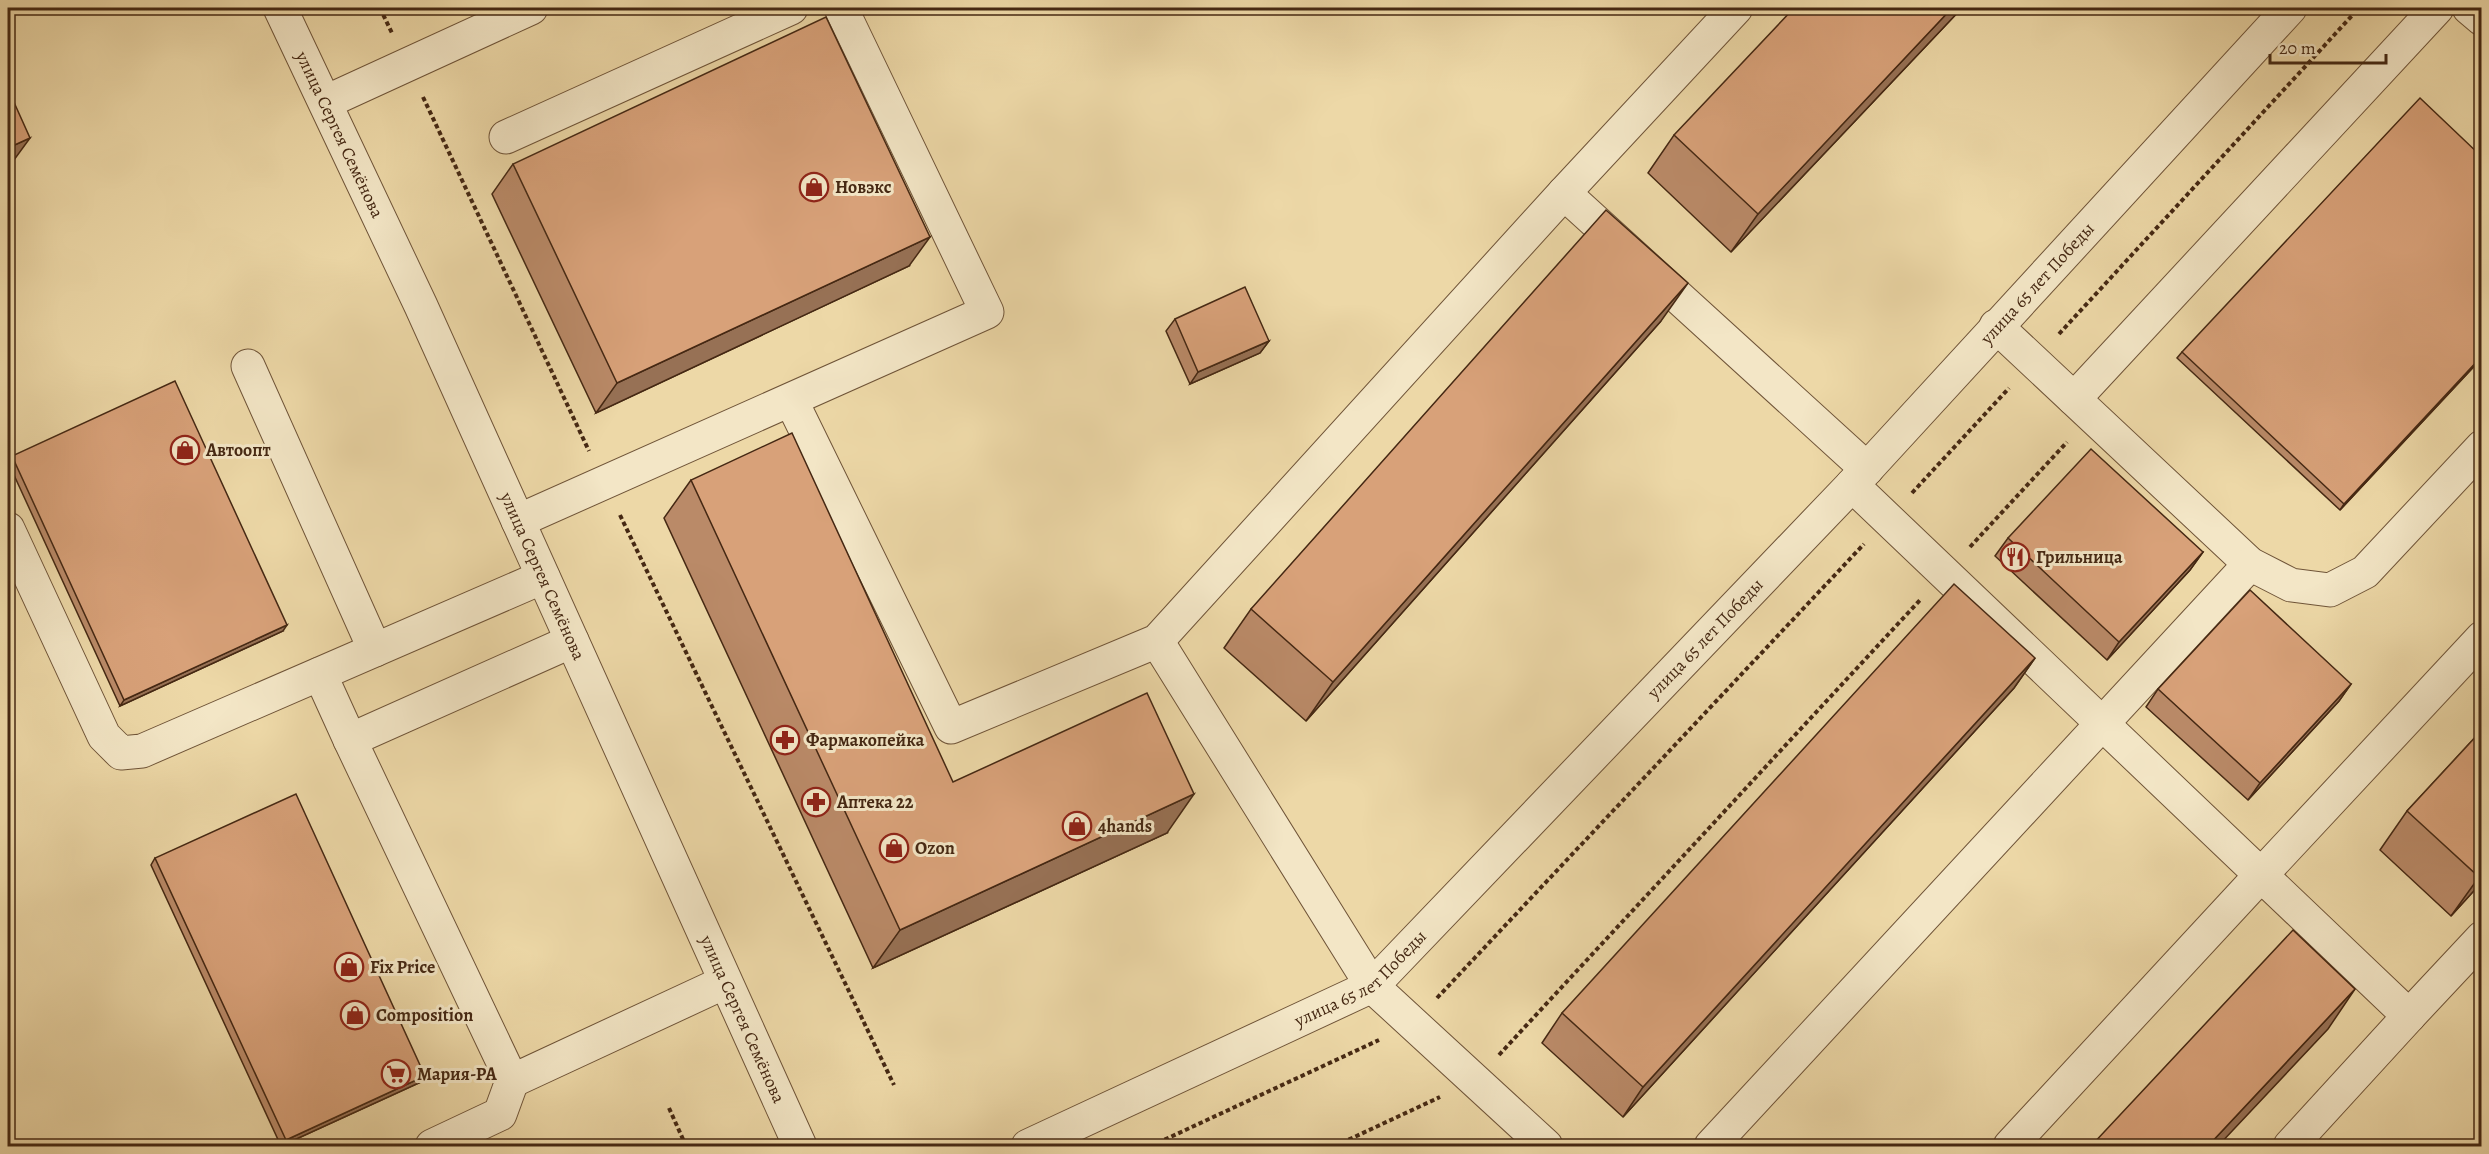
<svg xmlns="http://www.w3.org/2000/svg" width="2489" height="1154" font-family="Alegreya,serif">
  <style>
    .lines { fill: none; stroke-linecap: round; stroke-linejoin: round }
    .minor-casing { stroke: #6f5438; stroke-width: 35 }
    .path { stroke: #452813; stroke-width: 4; stroke-dasharray: 4.5 3; stroke-linecap: butt }
    .minor { stroke: #f3e6c6; stroke-width: 33 }
    .wall { fill: #ba8a68; stroke: #452813; stroke-width: 1.5 }
    .shaded-wall { fill: #977155; stroke: #452813; stroke-width: 1.5 }
    .building { fill: #d8a179; stroke: #452813; stroke-width: 1.5 }
    .labels { text-anchor: middle; stroke-width: 6; stroke-linejoin: round; paint-order: stroke }
    .street-label { font-size: 18px; fill: #452813; stroke: #f3e6c6 }
    .poi-label { font-size: 18px; font-weight: bold; fill: #452813; stroke: #f3e6c6; text-anchor: start }
  </style>
  <rect width="100%" height="100%" fill="#edd8a7"/>
  <filter id="stains"><feTurbulence type="fractalNoise" baseFrequency=".00333" numOctaves="4"/><feColorMatrix values="0 0 0 0 .2 0 0 0 0 .09 0 0 0 0 .02 0 0 0 .5 -.17"/></filter>
  <radialGradient id="worn" r=".72"><stop offset=".6" stop-color="#630" stop-opacity="0"/><stop offset="1" stop-color="#630" stop-opacity=".3"/></radialGradient>
  <g class="lines">
    <g class="minor-casing">
      <g id="minor">
        <path id="s1" d="M280 8 421 306 800 1146"/>
        <path d="M2469 8 2482 19"/>
        <path d="M326 102 531 8"/>
        <path d="M506 137 791 8"/>
        <path d="M1564 193 1867 469"/>
        <path d="M1996 326 2250 564 2291 585 2330 590 2365 572 2482 447"/>
        <path d="M248 366 375 650"/>
        <path d="M2074 399 2437 8"/>
        <path d="M791 400 951 727 1157 641 1564 193 1736 8"/>
        <path d="M1852 485 2261 875 2482 638"/>
        <path d="M518 521 987 312 841 8"/>
        <path d="M8 529 104 736 121 753 142 751 543 577"/>
        <path d="M572 641 350 740 512 1081 725 982"/>
        <path d="M1157 641 1372 986 1546 1146"/>
        <path d="M320 674 350 740"/>
        <path d="M2409 1016 2482 938"/>
        <path d="M432 1146 500 1114 512 1081"/>
        <path id="s2" d="M1028 1146 1372 986 1852 485 2290 8"/>
        <path d="M1711 1146 2250 564"/>
        <path d="M2010 1146 2261 875 2409 1016 2290 1146"/>
      </g>
    </g>
    <g class="path">
      <path d="M380 8 392 33"/>
      <path d="M423 97 589 451"/>
      <path d="M2059 334 2359 8"/>
      <path d="M1912 493 2009 388"/>
      <path d="M620 515 894 1085"/>
      <path d="M1970 547 2067 442"/>
      <path d="M1437 998 1864 544"/>
      <path d="M1499 1055 1920 600"/>
      <path d="M669 1108 686 1146"/>
      <path d="M1151 1146 1379 1040"/>
      <path d="M1335 1146 1440 1097"/>
    </g>
    <use href="#minor" class="minor"/>
  </g>
  <g class="wall">
    <path d="M1962 8 1731 252 1648 173 1674 135Z"/>
    <path d="M513 164 909 266 596 413 492 194Z"/>
    <path d="M1175 319 1269 341 1260 353 1190 384 1166 331Z"/>
    <path d="M1661 321 1306 721 1224 648 1251 609Z"/>
    <path d="M2182 352 2481 359 2340 510 2177 358Z"/>
    <path d="M12 456 283 631 120 706 8 462Z"/>
    <path d="M691 480 953 782 1167 833 873 968 664 518Z"/>
    <path d="M2008 538 2203 552 2190 570 2107 660 1995 556Z"/>
    <path d="M2035 658 2014 688 1623 1117 1542 1043 1562 1013Z"/>
    <path d="M2351 684 2339 701 2248 800 2146 707 2158 689Z"/>
    <path d="M2481 731V883L2451 916 2380 850 2407 811Z"/>
    <path d="M155 858 421 1082 281 1146 151 865Z"/>
  </g>
  <g class="shaded-wall">
    <path d="M1952 8H1962L1731 252 1758 214Z"/>
    <path d="M30 138 14 160 8 163V148Z"/>
    <path d="M930 237 909 266 596 413 617 383Z"/>
    <path d="M1688 283 1661 321 1306 721 1333 682Z"/>
    <path d="M1269 341 1260 353 1190 384 1198 372Z"/>
    <path d="M2481 357V359L2340 510 2344 504Z"/>
    <path d="M2203 552 2190 570 2107 660 2119 642Z"/>
    <path d="M287 625 283 631 120 706 124 700Z"/>
    <path d="M2035 658 2014 688 1623 1117 1643 1087Z"/>
    <path d="M2351 684 2339 701 2248 800 2260 783Z"/>
    <path d="M1194 794 1167 833 873 968 900 930Z"/>
    <path d="M2481 874V883L2451 916 2479 877Z"/>
    <path d="M2355 989 2328 1029 2218 1146H2208Z"/>
    <path d="M425 1076 421 1082 281 1146 286 1140Z"/>
  </g>
  <g class="building">
    <path d="M1794 8H1952L1758 214 1674 135Z"/>
    <path d="M826 17 930 237 617 383 513 164Z"/>
    <path d="M8 89 30 138 8 148Z"/>
    <path d="M2420 98 2481 156V357L2344 504 2182 352Z"/>
    <path d="M1606 210 1688 283 1333 682 1251 609Z"/>
    <path d="M1245 287 1269 341 1198 372 1175 319Z"/>
    <path d="M175 381 287 625 124 700 12 456Z"/>
    <path d="M792 433 953 782 1147 693 1194 794 900 930 691 480Z"/>
    <path d="M2091 449 2203 552 2119 642 2008 538Z"/>
    <path d="M1954 584 2035 658 1643 1087 1562 1013Z"/>
    <path d="M2250 590 2351 684 2260 783 2158 689Z"/>
    <path d="M2481 731V874L2479 877 2407 811Z"/>
    <path d="M296 794 425 1076 286 1140 155 858Z"/>
    <path d="M2293 930 2355 989 2208 1146H2091Z"/>
    <path d="M1360 1140 1363 1146H1346Z"/>
  </g>
  <defs>
    <g id="shop-ring" transform="scale(1.5)"><circle r="9.5" fill="#f3e6c6" stroke="#8f2418" stroke-width="1.5"/><path d="M-5-2.5h2.3a2.7 3.5 0 0 1 5.4 0H5L5.5 6h-11ZM-1.5-2.5h3a1.5 2.3 0 0 0-3 0Z" fill="#8f2418"/></g>
    <g id="restaurant-ring" transform="scale(1.5)"><circle r="9.5" fill="#f3e6c6" stroke="#8f2418" stroke-width="1.5"/><path d="M-5-6h1v4h1v-4h1v4h1v-4h1v5L-1.5 .5V6h-2V.5L-5-1ZM5-6V6H3V1.5H1.5Q1.5-4 5-6Z" fill="#8f2418"/></g>
    <g id="pharmacy-ring" transform="scale(1.5)"><circle r="9.5" fill="#f3e6c6" stroke="#8f2418" stroke-width="1.5"/><path d="M-2-6h4v4h4v4h-4v4h-4v-4h-4v-4h4Z" fill="#8f2418"/></g>
    <g id="supermarket-ring" transform="scale(1.5)"><circle r="9.5" fill="#f3e6c6" stroke="#8f2418" stroke-width="1.5"/><path d="M-6-5.5h2.5l.6 2H6L4.5 2H-2.5L-4.4-4H-6ZM-1.5 3.2a1.3 1.3 0 1 0 .1 0ZM3 3.2a1.3 1.3 0 1 0 .1 0Z" fill="#8f2418"/></g>
  </defs>
  <g fill-rule="evenodd">
    <use href="#shop-ring" x="814" y="187"/>
    <use href="#shop-ring" x="185" y="450"/>
    <use href="#restaurant-ring" x="2015" y="557"/>
    <use href="#pharmacy-ring" x="785" y="740"/>
    <use href="#pharmacy-ring" x="816" y="802"/>
    <use href="#shop-ring" x="1077" y="826"/>
    <use href="#shop-ring" x="894" y="848"/>
    <use href="#shop-ring" x="349" y="967"/>
    <use href="#shop-ring" x="355" y="1015"/>
    <use href="#supermarket-ring" x="396" y="1074"/>
  </g>
  <g class="labels">
    <g class="street-label">
      <text dy="6" stroke="none"><textPath href="#s1" startOffset="140">улица Сергея Семёнова</textPath></text>
      <text dy="6" stroke="none"><textPath href="#s2" startOffset="1347">улица 65 лет Победы</textPath></text>
      <text dy="6" stroke="none"><textPath href="#s1" startOffset="626">улица Сергея Семёнова</textPath></text>
      <text dy="6" stroke="none"><textPath href="#s2" startOffset="861">улица 65 лет Победы</textPath></text>
      <text dy="6" stroke="none"><textPath href="#s2" startOffset="374">улица 65 лет Победы</textPath></text>
      <text dy="6" stroke="none"><textPath href="#s1" startOffset="1112">улица Сергея Семёнова</textPath></text>
    </g>
    <g class="poi-label">
      <text x="835" y="193">Новэкс</text>
      <text x="206" y="456">Автоопт</text>
      <text x="2036" y="563">Грильница</text>
      <text x="806" y="746">Фармакопейка</text>
      <text x="837" y="808">Аптека 22</text>
      <text x="1098" y="832">4hands</text>
      <text x="915" y="854">Ozon</text>
      <text x="370" y="973">Fix Price</text>
      <text x="376" y="1021">Composition</text>
      <text x="417" y="1080">Мария-РА</text>
    </g>
  </g>
  <rect width="2489" height="1154" fill="none" stroke="#edd8a7" stroke-width="30"/>
  <rect x="9" y="9" width="2471" height="1136" fill="none" stroke="#452813" stroke-width="3"/>
  <rect x="15" y="15" width="2459" height="1124" fill="none" stroke="#452813" stroke-width="1.5"/>
  <path d="M2270 54v9h116v-9" fill="none" stroke="#452813" stroke-width="3"/>
  <text x="2279" y="54" font-size="18" fill="#452813" stroke="#f3e6c6" stroke-width="4.5" paint-order="stroke">20 m</text>
  <rect width="100%" height="100%" filter="url(#stains)"/>
  <rect width="100%" height="100%" fill="url(#worn)"/>
</svg>
